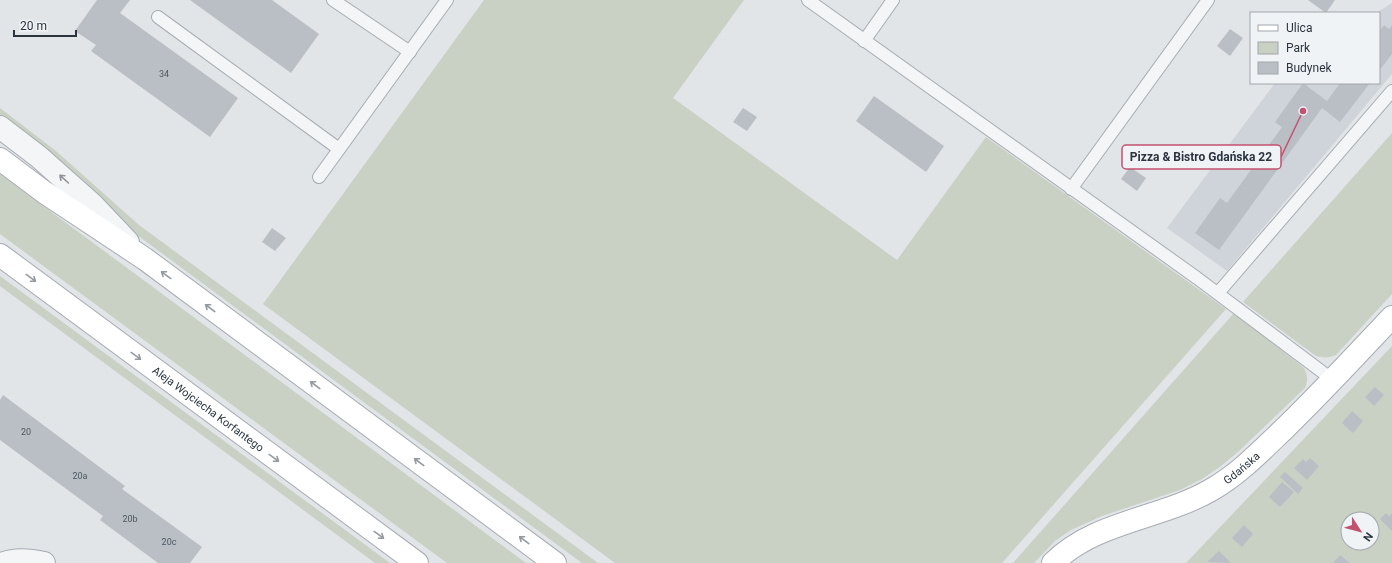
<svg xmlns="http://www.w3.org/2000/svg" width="1392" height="563" font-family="Roboto,sans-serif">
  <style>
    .built { fill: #cfd4da }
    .green { fill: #c8d1c3; fill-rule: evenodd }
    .building { fill: #b9bfc5 }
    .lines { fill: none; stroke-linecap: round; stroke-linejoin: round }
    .lane-casing { stroke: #a7acb2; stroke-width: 14 }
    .street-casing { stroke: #a7acb2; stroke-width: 24 }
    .secondary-casing { stroke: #a7acb2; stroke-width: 24 }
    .lane { stroke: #f3f5f7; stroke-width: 12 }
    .street { stroke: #f3f5f7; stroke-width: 22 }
    .secondary { stroke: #fff; stroke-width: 22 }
    .oneway { stroke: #8f949a }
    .oneway2 { stroke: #959a9e }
    .labels { text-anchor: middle; stroke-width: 3.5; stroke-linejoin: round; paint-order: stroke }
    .number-label { font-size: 9px; fill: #4e5760 }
    .street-label { font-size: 11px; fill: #2b343e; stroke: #f0f3f6 }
    .leader { fill: none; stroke: #c25270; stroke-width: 1.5 }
    .callout-dot { fill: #c25270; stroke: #f0f3f6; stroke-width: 1.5 }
    .callout { fill: #f0f3f6; stroke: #c25270; stroke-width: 1.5 }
    .callout-label { font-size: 12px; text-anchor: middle; font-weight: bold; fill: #2b343e }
  </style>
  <rect width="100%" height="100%" fill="#e1e5e8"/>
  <path class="built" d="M1392 3V74L1227 271 1167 228 1275 83H1379V13H1376Z"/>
  <g class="green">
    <path d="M484 0H744L673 98 897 260 986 137 1226 309 1002 563H615L263 304Z"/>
    <path d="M0 108 56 151 139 225 598 563H582L133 232 0 119Z"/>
    <path d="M1392 133V294L1336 355C1329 358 1324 358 1316 356L1243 302Z"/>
    <path d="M0 174 526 563H447L0 234Z"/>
    <path d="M0 276 390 563H375L0 286Z"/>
    <path d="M1234 313 1304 368C1308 376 1308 380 1305 388L1239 451 1221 466 1202 479 1180 490 1102 516 1071 530 1055 541 1034 563H1013Z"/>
    <path d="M1392 346V563H1186ZM1348 519H1372V543H1348Z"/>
  </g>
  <g class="building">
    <path d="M97 0H130L120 13 238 98 210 137 91 51 96 45 75 31Z"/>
    <path d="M190 0H272L319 34 291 73Z"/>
    <path d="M1308 0H1335L1326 13Z"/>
    <path d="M1384 25 1389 29 1392 25V54L1379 71V32Z"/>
    <path d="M1230 29 1243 38 1230 56 1217 46Z"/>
    <path d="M1303 83 1327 101 1340 83H1370L1340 122 1322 108 1219 250 1195 233 1220 198 1227 203 1282 127 1275 122Z"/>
    <path d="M874 96 944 146 926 172 856 121Z"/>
    <path d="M743 108 757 117 747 131 733 122Z"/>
    <path d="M1130 167 1146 178 1137 191 1121 179Z"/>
    <path d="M272 228 286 238 275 251 262 242Z"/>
    <path d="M1375 387 1384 395 1374 406 1365 397Z"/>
    <path d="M3 395 125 486 122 489 202 547 190 563H158L100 520 103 516 0 440V400Z"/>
    <path d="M1352 411 1363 421 1353 433 1342 423Z"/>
    <path d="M1310 458 1319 466 1307 480 1294 468 1303 459 1306 462Z"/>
    <path d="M1285 472 1303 488 1298 494 1280 477Z"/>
    <path d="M1282 482 1294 492 1280 507 1269 497Z"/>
    <path d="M1386 513 1389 516 1392 513V531L1380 519Z"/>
    <path d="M1244 525 1253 534 1242 547 1232 538Z"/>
    <path d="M1219 551 1231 563 1207 562Z"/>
    <path d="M1340 555 1350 563H1333Z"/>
  </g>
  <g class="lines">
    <g class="lane-casing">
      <g id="lane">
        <path d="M333 0 410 52"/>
        <path d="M808 0 1197 278 1333 380"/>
        <path d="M158 17 339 149"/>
        <path d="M864 41 893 0"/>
        <path d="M319 177 447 0"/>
        <path d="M1071 189 1208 0"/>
        <path d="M1218 293 1392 91"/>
      </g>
    </g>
    <g class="street-casing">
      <g id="street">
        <path d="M0 127 39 157 93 205 128 242"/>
        <path d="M4 563C17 558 31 560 44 563"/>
      </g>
    </g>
    <g class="secondary-casing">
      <g id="secondary">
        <path d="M0 159 44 192 145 259 555 563"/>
        <path id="s1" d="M0 255 417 563"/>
        <path id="s2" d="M1053 563C1095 521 1161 519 1211 490 1239 474 1262 450 1285 428 1322 392 1357 354 1392 317"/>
      </g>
    </g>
    <use href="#lane" class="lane"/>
    <use href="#street" class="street"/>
    <use href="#secondary" class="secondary"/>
  </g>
  <defs><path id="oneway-shaft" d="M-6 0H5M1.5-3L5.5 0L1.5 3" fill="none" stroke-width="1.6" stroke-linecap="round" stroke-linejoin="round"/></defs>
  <use class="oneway" href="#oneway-shaft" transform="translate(64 179) rotate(-138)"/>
  <g class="oneway2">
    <use href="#oneway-shaft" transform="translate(166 275) rotate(-144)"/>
    <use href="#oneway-shaft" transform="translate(31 278) rotate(36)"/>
    <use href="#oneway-shaft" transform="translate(210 308) rotate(-143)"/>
    <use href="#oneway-shaft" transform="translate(136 356) rotate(36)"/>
    <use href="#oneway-shaft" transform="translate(315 385) rotate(-143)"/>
    <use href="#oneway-shaft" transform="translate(274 458) rotate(36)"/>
    <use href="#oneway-shaft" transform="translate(419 462) rotate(-143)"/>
    <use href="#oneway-shaft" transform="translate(379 535) rotate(36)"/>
    <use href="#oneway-shaft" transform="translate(524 540) rotate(-143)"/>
  </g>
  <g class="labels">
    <g class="number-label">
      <text x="164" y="77">34</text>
      <text x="26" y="435">20</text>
      <text x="80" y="479">20a</text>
      <text x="130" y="522">20b</text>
      <text x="169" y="545">20c</text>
    </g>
    <g class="street-label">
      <text dy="4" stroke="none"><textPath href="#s1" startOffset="259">Aleja Wojciecha Korfantego</textPath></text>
      <text dy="4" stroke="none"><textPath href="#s2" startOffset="213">Gdańska</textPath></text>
    </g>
  </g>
  <path class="leader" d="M1303 111L1281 157"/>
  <circle class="callout-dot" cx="1303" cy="111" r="4"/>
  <rect class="callout" x="1122" y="145" width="159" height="24" rx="4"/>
  <g class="callout-label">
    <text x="1201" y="161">Pizza &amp; Bistro Gdańska 22</text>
  </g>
  <rect x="1250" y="12" width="130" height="72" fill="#f0f3f6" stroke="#a1a7ac"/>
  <rect x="1258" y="25" width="20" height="6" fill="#ffffff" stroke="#a1a7ac"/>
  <text x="1286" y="32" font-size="12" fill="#2b343e">Ulica</text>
  <rect x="1258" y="42" width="20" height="12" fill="#c8d1c3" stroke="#a1a7ac"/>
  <text x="1286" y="52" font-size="12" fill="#2b343e">Park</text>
  <rect x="1258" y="62" width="20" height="12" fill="#b9bfc5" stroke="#a1a7ac"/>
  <text x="1286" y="72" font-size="12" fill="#2b343e">Budynek</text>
  <g transform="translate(1360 531) rotate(126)"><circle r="19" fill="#f0f3f6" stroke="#a1a7ac"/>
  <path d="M0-3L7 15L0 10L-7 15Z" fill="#c25270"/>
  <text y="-6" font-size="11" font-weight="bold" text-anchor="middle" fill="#2b343e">N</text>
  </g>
  <path d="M14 30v6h62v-6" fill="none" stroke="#2b343e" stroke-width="2"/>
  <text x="20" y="30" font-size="12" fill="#2b343e" stroke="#f0f3f6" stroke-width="3" paint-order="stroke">20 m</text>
</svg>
